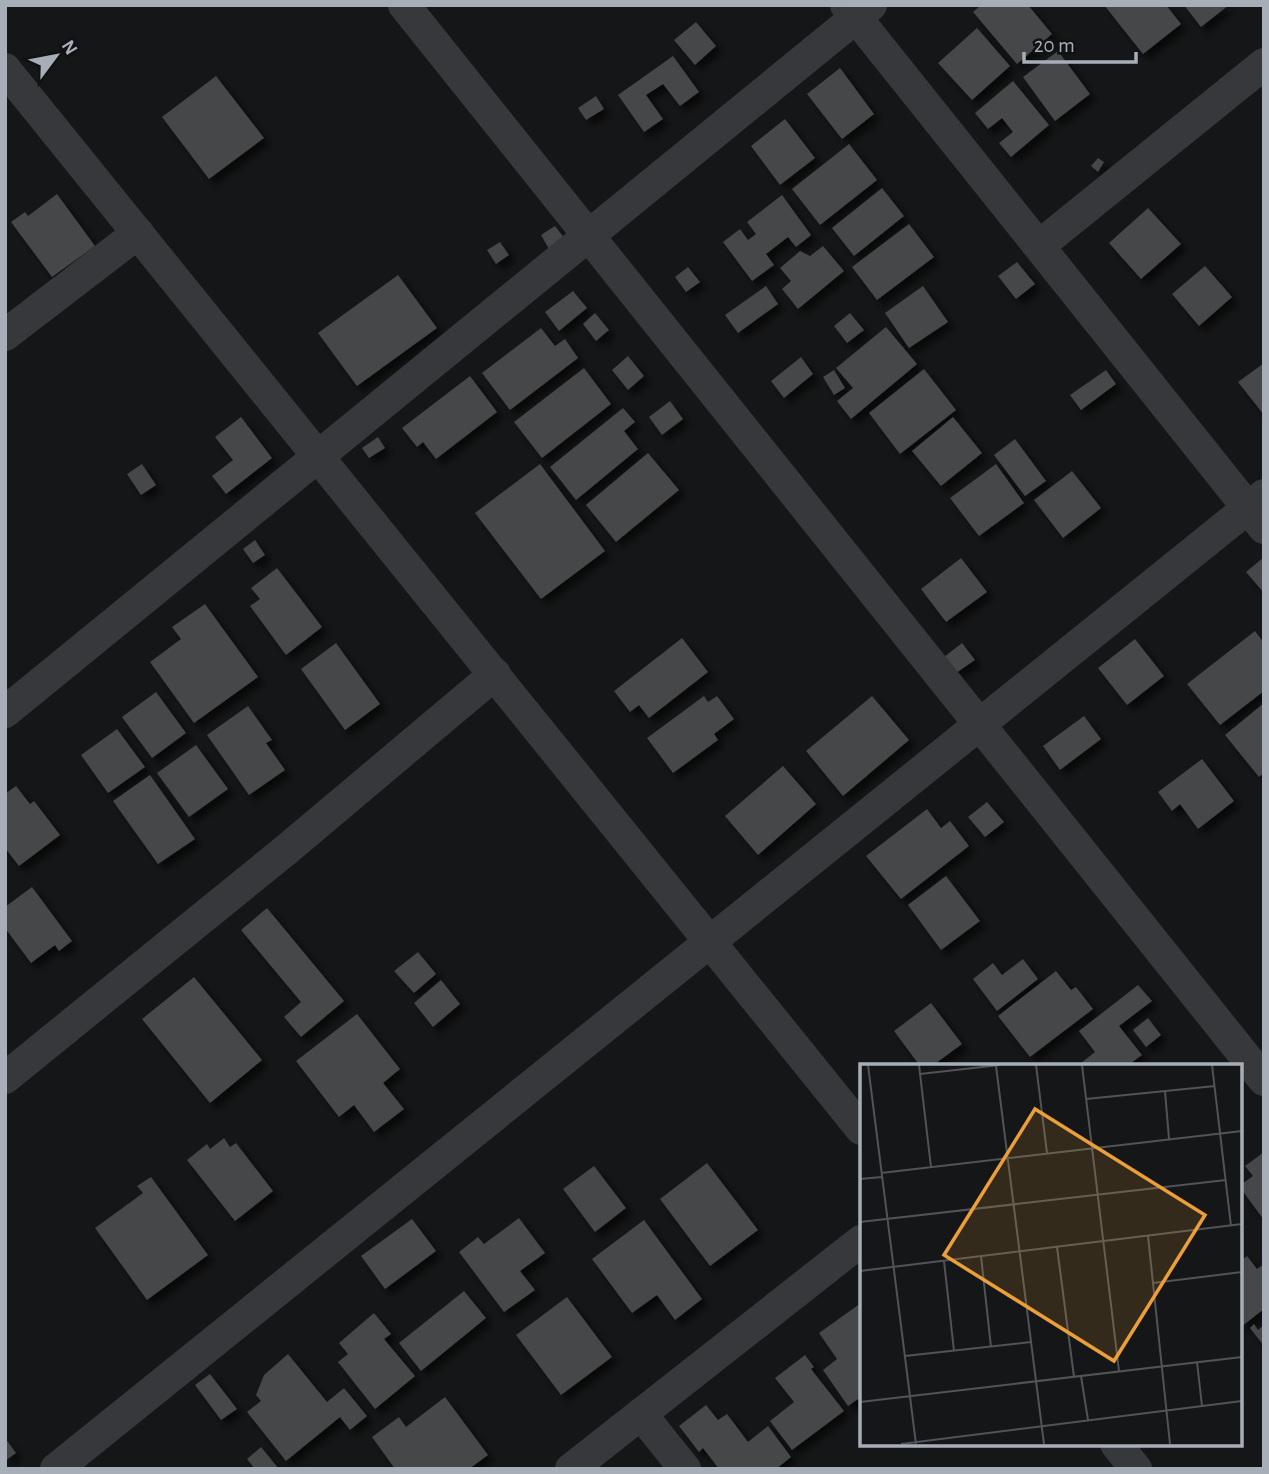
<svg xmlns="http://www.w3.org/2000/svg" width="1269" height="1474" font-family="'Alegreya Sans',sans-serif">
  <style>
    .building { fill: #44464a; filter: url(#shadow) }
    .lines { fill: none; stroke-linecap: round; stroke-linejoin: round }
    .street { stroke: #37383c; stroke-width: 32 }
    .inset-road { fill: none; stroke: #505357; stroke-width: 2 }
    .view { fill: #ec9e39; fill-opacity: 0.15; stroke: #ec9e39; stroke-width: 3.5 }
    .inset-edge { fill: none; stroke: #a8aeb7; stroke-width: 3.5 }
  </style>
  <defs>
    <filter id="shadow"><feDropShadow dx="6" dy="6" stdDeviation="3.5" flood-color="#0009"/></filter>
  </defs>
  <rect width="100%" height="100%" fill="#151617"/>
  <g class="building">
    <path d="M981 5H1028L1052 34 1017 64 973 12Z"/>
    <path d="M1104 5H1166L1181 24 1143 54Z"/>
    <path d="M1184 5H1229L1201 27Z"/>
    <path d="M696 22 716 46 695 65 674 40Z"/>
    <path d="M977 28 1010 66 972 100 938 63Z"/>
    <path d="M1058 51 1090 94 1055 121 1023 77Z"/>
    <path d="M673 56 699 92 680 106 663 84 646 95 663 119 644 132 618 95Z"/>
    <path d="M840 68 874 114 842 139 807 94Z"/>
    <path d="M216 76 264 138 209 179 162 117Z"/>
    <path d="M1013 81 1049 125 1011 157 999 143 1013 132 1002 118 988 129 975 113Z"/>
    <path d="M596 96 604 109 586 120 578 108Z"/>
    <path d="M785 119 815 158 780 185 751 146Z"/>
    <path d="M849 144 877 180 820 225 792 189Z"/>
    <path d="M1098 158 1104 162 1098 172 1091 166Z"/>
    <path d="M882 188 904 216 854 256 832 228Z"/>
    <path d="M57 194 95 246 52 277 11 222 25 212 28 216Z"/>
    <path d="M782 195 811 235 796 247 788 237 766 254 774 265 752 281 723 242 740 229 748 240 756 234 747 222Z"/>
    <path d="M1148 208 1181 244 1141 279 1109 243Z"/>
    <path d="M909 224 934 257 877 300 852 267Z"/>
    <path d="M555 226 565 239 549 249 541 235Z"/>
    <path d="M500 242 509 255 496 264 487 250Z"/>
    <path d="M823 246 844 271 798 309 782 289 791 281 780 268 800 251 810 256Z"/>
    <path d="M1017 262 1035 284 1016 299 998 276Z"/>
    <path d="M1205 266 1232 297 1199 326 1172 294Z"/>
    <path d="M688 267 700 282 686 292 675 277Z"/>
    <path d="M398 275 437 328 357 386 318 333Z"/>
    <path d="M766 286 778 304 738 333 725 315Z"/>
    <path d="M923 286 948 322 909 348 885 313Z"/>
    <path d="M573 291 587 308 559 331 545 312Z"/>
    <path d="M595 313 609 330 596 341 583 324Z"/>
    <path d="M850 313 864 330 847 343 834 326Z"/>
    <path d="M886 327 917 364 851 419 837 401 853 388 836 368Z"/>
    <path d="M541 328 555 346 565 339 578 358 510 410 482 373Z"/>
    <path d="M628 356 644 376 628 390 612 370Z"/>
    <path d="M801 357 813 374 784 398 771 381Z"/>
    <path d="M1264 363V415L1238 382Z"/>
    <path d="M584 368 611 404 542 458 514 422Z"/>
    <path d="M924 369 956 410 900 454 869 413Z"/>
    <path d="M834 370 845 388 834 395 823 377Z"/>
    <path d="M1106 370 1116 384 1081 410 1070 395Z"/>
    <path d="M470 376 497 412 436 459 423 442 417 447 402 428Z"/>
    <path d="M670 401 683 419 662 435 649 417Z"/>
    <path d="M623 408 635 422 624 431 638 449 576 500 550 467Z"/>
    <path d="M241 417 272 458 226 494 212 476 233 460 215 437Z"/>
    <path d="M953 417 982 453 941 486 912 451Z"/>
    <path d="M378 437 385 448 369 458 362 448Z"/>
    <path d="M1015 439 1046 481 1025 496 994 455Z"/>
    <path d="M648 453 679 490 616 542 586 505Z"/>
    <path d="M142 464 156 485 141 495 127 474Z"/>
    <path d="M540 464 605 551 541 599 475 513Z"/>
    <path d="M996 464 1024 503 979 536 950 498Z"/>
    <path d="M1072 471 1101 508 1063 538 1034 500Z"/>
    <path d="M255 540 265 555 253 563 243 549Z"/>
    <path d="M1264 557V593L1246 572Z"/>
    <path d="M961 558 987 592 946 622 921 589Z"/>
    <path d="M277 568 322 627 286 655 250 606 260 599 251 588Z"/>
    <path d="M205 604 258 677 194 723 150 662 181 639 172 627Z"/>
    <path d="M1255 631 1264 643V691L1220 725 1187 684Z"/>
    <path d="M682 638 708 672 649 718 639 705 630 712 614 691Z"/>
    <path d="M1135 639 1164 676 1127 705 1098 668Z"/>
    <path d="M336 643 380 704 345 730 301 669Z"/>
    <path d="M962 643 975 660 956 673 944 657Z"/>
    <path d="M156 692 186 733 152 758 122 717Z"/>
    <path d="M704 696 708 702 717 696 734 719 714 734 718 740 673 773 647 738Z"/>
    <path d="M872 696 909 740 843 796 806 751Z"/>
    <path d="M1264 703V773L1259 777 1225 735Z"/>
    <path d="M248 706 272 740 266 743 285 770 249 795 207 735Z"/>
    <path d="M1084 716 1101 739 1060 770 1043 746Z"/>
    <path d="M117 729 145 767 108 793 81 755Z"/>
    <path d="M196 745 228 789 189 817 157 773Z"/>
    <path d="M1202 759 1234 801 1198 829 1180 804 1172 811 1158 792Z"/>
    <path d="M783 766 816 804 758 855 725 816Z"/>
    <path d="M150 775 195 839 158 864 113 801Z"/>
    <path d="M16 786 30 804 34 801 60 835 19 866 5 848V794Z"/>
    <path d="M987 802 1004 822 985 837 968 817Z"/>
    <path d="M927 809 941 828 950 821 969 846 901 899 866 856Z"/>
    <path d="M946 876 980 921 941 950 908 905Z"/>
    <path d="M32 887 72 941 59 951 55 945 31 963 5 928V907Z"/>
    <path d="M267 908 344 1001 301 1037 284 1017 301 1002 241 930Z"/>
    <path d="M418 952 436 974 414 993 394 971Z"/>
    <path d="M1023 959 1038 979 997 1011 973 979 993 963 1002 975Z"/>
    <path d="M1056 971 1071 990 1076 987 1093 1009 1030 1057 998 1016Z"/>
    <path d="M194 977 262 1060 210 1103 142 1019Z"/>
    <path d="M441 980 460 1004 433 1027 414 1003Z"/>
    <path d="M1138 985 1152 1001 1119 1026 1142 1055 1127 1066H1077L1095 1052 1079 1031Z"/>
    <path d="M931 1003 962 1044 932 1066H920L894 1031Z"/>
    <path d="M357 1014 400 1069 383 1083 404 1109 374 1132 354 1105 339 1117 296 1061Z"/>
    <path d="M1148 1018 1161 1035 1146 1047 1133 1030Z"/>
    <path d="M224 1138 230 1147 236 1143 273 1191 235 1221 187 1160 207 1144 210 1149Z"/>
    <path d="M1264 1152V1220L1239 1186 1253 1176 1245 1166Z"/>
    <path d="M707 1163 758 1230 710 1266 660 1199Z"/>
    <path d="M594 1166 626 1208 595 1232 563 1189Z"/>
    <path d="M151 1177 208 1255 147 1300 95 1228 143 1193 137 1186Z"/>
    <path d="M519 1218 545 1253 520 1271 535 1290 504 1312 459 1252 478 1237 484 1244Z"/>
    <path d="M412 1219 436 1251 385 1289 361 1256Z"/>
    <path d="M644 1220 702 1299 675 1320 657 1295 632 1313 592 1259Z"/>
    <path d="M1247 1256 1257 1269 1264 1264V1309L1241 1327 1239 1262Z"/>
    <path d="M464 1291 486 1318 421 1371 399 1343Z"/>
    <path d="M567 1297 612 1357 561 1395 516 1335Z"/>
    <path d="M861 1303V1397L848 1406 823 1370 837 1359 819 1333Z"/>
    <path d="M374 1313 391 1334 384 1339 415 1376 375 1409 338 1362 348 1354 339 1343Z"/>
    <path d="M1254 1324 1258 1330 1264 1325V1346L1250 1328Z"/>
    <path d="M288 1354 327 1402 344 1388 367 1416 350 1430 340 1417 286 1461 247 1412 261 1401 256 1395 264 1375Z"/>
    <path d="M805 1355 814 1367 811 1369 844 1411 792 1450 770 1421 794 1402 775 1378Z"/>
    <path d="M210 1374 237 1409 221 1420 195 1385Z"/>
    <path d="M445 1397 488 1455 469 1469H395L372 1437 399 1417 406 1427Z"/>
    <path d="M706 1405 718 1420 727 1414 748 1442 768 1426 791 1457 776 1469H719L703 1448 699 1452 679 1426Z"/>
    <path d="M5 1438 16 1453 5 1461Z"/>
    <path d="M261 1447 279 1469H255L247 1459Z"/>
  </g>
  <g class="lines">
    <g class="street">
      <path d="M404 5 1264 1080"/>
      <path d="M846 5 1264 528"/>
      <path d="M5 69 861 1129"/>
      <path d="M1039 246 1264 64"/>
      <path d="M5 335 138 233"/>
      <path d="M5 712 871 5"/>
      <path d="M5 1078 286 850 495 674"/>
      <path d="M641 1414 685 1469"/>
      <path d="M1116 1444 1136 1469"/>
      <path d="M56 1469 1264 495"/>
      <path d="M571 1469 861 1241"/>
    </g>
  </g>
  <g transform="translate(860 1064)">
    <rect width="382" height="382" fill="#151617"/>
    <path class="inset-road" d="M8 1 56 380M59 1 71 103M176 1 187 89M222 1 259 307M352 1 371 162M136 2 184 380M60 10 140 1M305 27 309 75M226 35 355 22M21 109 382 67M0 115 22 113M0 158 366 116M288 172 310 380M197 183 214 313M121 192 131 283M84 197 94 287M0 207 382 160M293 219 382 208M45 292 171 278M337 298 342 342M221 312 228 356M0 338 382 293M41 380 382 337"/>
    <path class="view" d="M175 45 345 151 254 297 84 191Z"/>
    <rect width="382" height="382" class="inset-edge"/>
  </g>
  <rect width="1269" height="1474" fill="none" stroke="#a8aeb7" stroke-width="14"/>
  <g transform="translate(56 56) rotate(58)" stroke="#101112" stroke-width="5" paint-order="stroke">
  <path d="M0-5L12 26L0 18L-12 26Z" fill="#a8aeb7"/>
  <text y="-10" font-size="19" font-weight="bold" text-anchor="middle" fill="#a8aeb7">N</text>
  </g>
  <path d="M1024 52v10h112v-10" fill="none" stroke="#a8aeb7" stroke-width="3.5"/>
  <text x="1034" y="52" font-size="21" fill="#a8aeb7" stroke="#101112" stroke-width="5" paint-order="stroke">20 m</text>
</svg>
